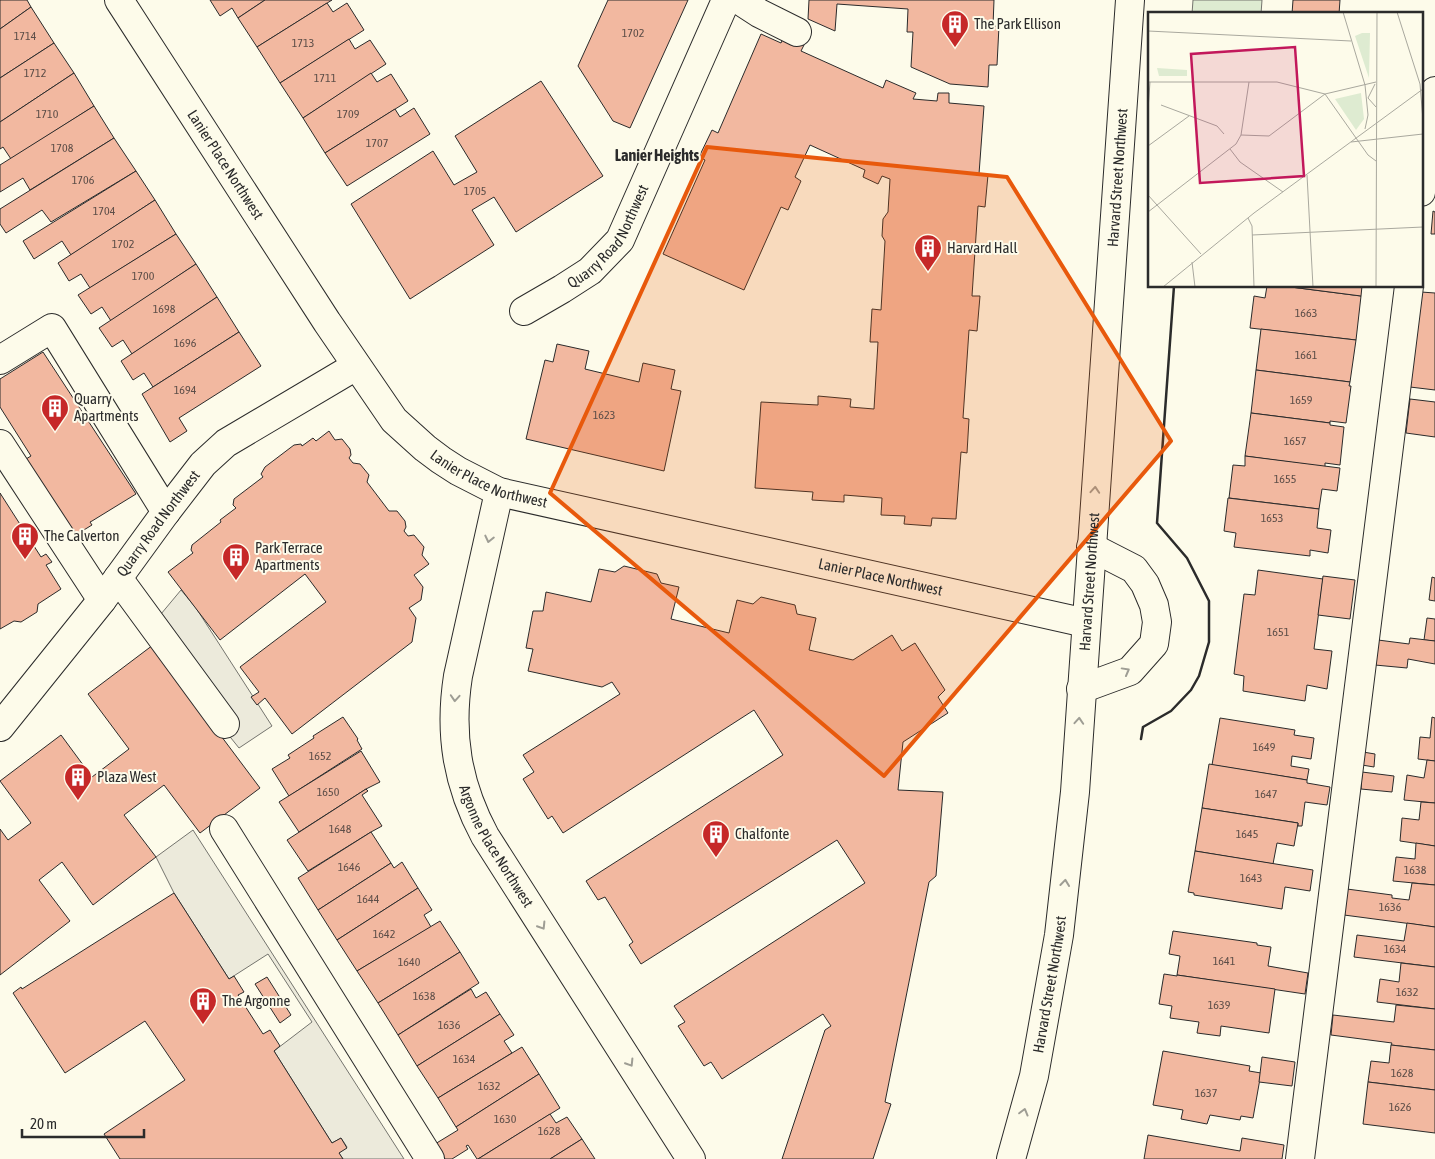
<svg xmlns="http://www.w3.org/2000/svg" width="1435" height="1159" font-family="'Asap Condensed',sans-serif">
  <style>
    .green { fill: #deebd1; stroke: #74746e }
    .parking { fill: #eceadb; stroke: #74746e }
    .building { fill: #f2b8a0; stroke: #2b2b2b }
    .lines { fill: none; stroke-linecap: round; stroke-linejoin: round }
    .minor-casing { stroke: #2b2b2b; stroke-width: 30 }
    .minor { stroke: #fdfbea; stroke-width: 28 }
    .wall { stroke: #2b2b2b; stroke-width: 2.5 }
    .oneway { stroke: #9e9d94 }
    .marked { fill: #e8590c; fill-opacity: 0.2; stroke: #e8590c; stroke-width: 4; stroke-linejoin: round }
    .labels { text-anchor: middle; stroke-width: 4; stroke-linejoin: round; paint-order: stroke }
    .number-label { font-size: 12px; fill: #5d4e48 }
    .poi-label { font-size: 15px; fill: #2b2b2b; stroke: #fdfbea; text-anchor: start }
    .street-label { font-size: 15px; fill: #2b2b2b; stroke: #fdfbea }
    .neighbourhood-label { font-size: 16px; font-weight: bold; fill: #2b2b2b; stroke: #fdfbea }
    .inset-road { fill: none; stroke: #a9a89e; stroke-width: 1 }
    .view { fill: #c2185b; fill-opacity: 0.15; stroke: #c2185b; stroke-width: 2.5 }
    .inset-edge { fill: none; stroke: #2b2b2b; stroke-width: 2.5 }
  </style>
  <rect width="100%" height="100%" fill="#fdfbea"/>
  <path class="green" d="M1193 0H1262L1261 14H1192Z"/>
  <g class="parking">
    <path d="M181 590 196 608 272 726 239 748 146 632Z"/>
    <path d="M193 830 404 1159H343L339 1153 347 1147 341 1138 332 1143 274 1051 312 1022 268 954 229 979 174 893 156 857Z"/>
  </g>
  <g class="building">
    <path d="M0 0H27L31 7 0 29Z"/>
    <path d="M210 0H265L238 18 232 8 220 16Z"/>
    <path d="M265 0H332L257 47 238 18Z"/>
    <path d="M608 0H688L630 128 613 121 578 66Z"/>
    <path d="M809 0H994L993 26H999L997 65H989L988 87 950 84 911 67 913 32H907L908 9 837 4 835 31 808 19Z"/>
    <path d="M1293 0H1340L1339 14H1292Z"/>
    <path d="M327 3 333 12 347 3 364 30 280 83 257 47Z"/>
    <path d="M31 7 54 43 0 78V29Z"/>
    <path d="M761 34 781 43 784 36 804 45 801 51 883 88 886 80 916 93 913 99 937 101 938 93H949V103L984 106 979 174 988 175 985 207 978 206 972 296H980L977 331 969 330 963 418 969 419 967 453 961 452 956 519 932 518 931 526 904 524 905 516 881 515 882 498 844 495V502L812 500 813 492 755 488 761 402 818 405V396L851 399 850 407 874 409 878 342H870L872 309 881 310 885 241 882 236 883 219 888 212 890 179 882 176 878 184 863 177 865 170 810 145 795 177 801 181 788 210 781 207 744 290 663 254 705 160 699 157 712 130 718 133Z"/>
    <path d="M349 39 355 49 370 40 386 64 303 118 280 83Z"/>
    <path d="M54 43 74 73 0 122V78Z"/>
    <path d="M74 73 94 106 11 159 3 147 0 149V122Z"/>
    <path d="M371 73 377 82 391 74 408 101 325 153 303 118Z"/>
    <path d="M541 81 603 176 516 232 494 197 472 210 494 245 410 299 351 204 433 151 454 185 477 172 455 136Z"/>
    <path d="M94 106 114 138 30 190 23 178 0 192V165Z"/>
    <path d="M414 108 430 134 347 186 325 153 395 109 400 117Z"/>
    <path d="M114 138 136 171 51 222 42 210 6 233 0 224V209Z"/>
    <path d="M136 171 155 200 71 255 62 241 34 259 23 241Z"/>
    <path d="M155 200 176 234 90 288 81 274 69 281 58 263Z"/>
    <path d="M1433 211 1435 212V234H1431Z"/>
    <path d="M176 234 196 264 111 321 102 307 91 314 78 295Z"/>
    <path d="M196 264 217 297 132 354 123 340 112 347 99 328Z"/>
    <path d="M1267 286H1283L1361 296 1356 340 1250 328 1254 296 1265 298Z"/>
    <path d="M1283 286H1362L1361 296Z"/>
    <path d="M1421 292 1435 293V390L1410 387Z"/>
    <path d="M217 297 239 332 153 387 144 373 133 380 121 361Z"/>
    <path d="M1261 329 1356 340 1350 382 1256 370Z"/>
    <path d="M239 332 261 366 179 418 187 431 170 442 142 394Z"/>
    <path d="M557 344 589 351 585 369 639 382 643 363 675 370 671 389 681 391 664 471 526 439 545 360 553 362Z"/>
    <path d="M43 352 136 494 92 521 90 522 92 525 69 539 21 462 31 456 0 407V379Z"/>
    <path d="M1256 370 1350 382 1349 386H1351L1346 423 1330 421V423L1251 413Z"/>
    <path d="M1410 399 1435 402V437L1406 433Z"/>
    <path d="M1251 413 1330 423V425L1344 427 1340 465 1325 463V467L1245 456Z"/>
    <path d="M329 431 335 440 342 439 350 449 351 455 349 458 353 463 360 464 369 475 367 482 389 511H397L405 521 406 527 404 531 408 536 414 535 424 547 422 555 429 564 414 575 423 587 421 600 409 608 416 618 412 642 292 734 265 698 257 705 251 697 259 692 240 667 326 602 305 574 220 640 168 572 193 553 191 550 192 545 221 522 220 520 236 508 233 505 234 499 263 477 261 474 265 467 294 445 301 444 302 446 313 438 316 441Z"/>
    <path d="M1245 456 1340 468 1337 491 1322 489 1319 509 1229 498 1233 465 1245 466Z"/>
    <path d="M0 493 41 557 46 554 52 562 46 565 61 589 38 604 37 612 21 622 14 621 0 629Z"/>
    <path d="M1228 498 1319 509 1317 528 1331 530 1328 553 1310 550V556L1234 547 1236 533 1224 531Z"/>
    <path d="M624 566 657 574 661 583 679 587 671 619 729 633 737 600 753 604 761 597 795 605 797 614 816 618 809 650 853 660 892 635 902 651 915 643 945 690 938 697 948 713 903 742 898 790 943 792 936 876 929 882 885 1102 891 1104 873 1159H782L825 1030 831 1026 823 1014 722 1079 711 1062 704 1066 678 1026 685 1022 674 1006 865 883 837 840 641 964 629 945 633 942 605 897 598 900 586 881 783 755 754 710 563 833 552 816 548 819 523 779 534 772 523 755 620 694 612 682 602 687 528 671 533 649 526 648 533 611H543L546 592 591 602 599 569 615 572Z"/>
    <path d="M1258 570 1323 579 1314 649 1332 651 1327 689 1307 685 1305 701 1243 691 1244 676 1234 674 1244 594 1255 595Z"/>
    <path d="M1323 576 1355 580 1350 619 1318 615Z"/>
    <path d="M1432 577 1435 578V601L1429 600Z"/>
    <path d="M1427 618 1435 619V641L1424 640Z"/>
    <path d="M1410 638 1435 641V664L1408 659 1407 668 1375 665 1378 640 1409 644Z"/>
    <path d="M153 645 260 788 200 833 164 785 124 815 156 857 93 905 62 862 39 880 70 921 0 975V829L8 840 31 823 0 781 61 735 92 777 129 749 88 694Z"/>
    <path d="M343 717 358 739 357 740 362 749 289 796 272 769 290 758 288 755 314 738 313 736Z"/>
    <path d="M1432 717 1435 718V761L1418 759 1420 737 1430 738Z"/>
    <path d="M1220 718 1295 730 1294 735 1314 738 1311 759 1292 756 1291 766 1309 769 1307 780 1212 765Z"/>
    <path d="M361 751 380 782 366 789 299 832 279 802Z"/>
    <path d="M1363 752 1375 754 1374 767 1362 765Z"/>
    <path d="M1427 760 1435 761V803L1404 800 1407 775 1424 778Z"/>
    <path d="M1209 764 1307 780V783L1330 787 1327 805 1305 802 1302 826H1298V823L1202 808Z"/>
    <path d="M1362 772 1394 776 1392 792 1361 789Z"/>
    <path d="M366 789 368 791 362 795 382 826 371 832 308 871 287 840Z"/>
    <path d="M1421 802 1435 803V846L1400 841 1402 818 1419 820Z"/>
    <path d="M1202 808 1298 823 1294 846 1277 843 1273 864 1195 851Z"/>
    <path d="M371 832 391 863 318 910 298 878Z"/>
    <path d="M1416 843 1435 846V885L1393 881 1396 857 1415 859Z"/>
    <path d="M1195 851 1313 870 1310 891 1285 887 1282 909 1194 895V893L1188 892Z"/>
    <path d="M402 862 418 888 337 940 318 910 391 863 394 868Z"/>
    <path d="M1412 883 1435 885V927L1344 915 1347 889 1392 895V898L1409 900Z"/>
    <path d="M418 888 432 910 424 915 431 927 357 971 337 940Z"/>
    <path d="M174 893 229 979 234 976 244 992 238 995 263 1034 270 1030 280 1046 274 1051 332 1143 341 1138 347 1148 339 1153 343 1159H120L104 1134 185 1080 145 1021 65 1073 13 993 21 987 22 989Z"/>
    <path d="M440 921 460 952 378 1003 357 971Z"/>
    <path d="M1407 923 1435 927V967L1354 957 1357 935 1404 941Z"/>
    <path d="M1173 931 1257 943V945L1271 947 1268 966 1308 973 1305 994 1177 975 1180 956 1169 954Z"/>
    <path d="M460 952 479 983 398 1035 378 1003Z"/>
    <path d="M1401 963 1435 967V1009L1377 1002 1380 979 1399 982Z"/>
    <path d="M1164 974 1177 976V975L1275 989 1269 1033 1221 1026 1220 1036 1197 1033 1199 1022 1170 1018 1172 1006 1159 1004Z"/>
    <path d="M267 977 291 1015 280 1023 255 984Z"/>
    <path d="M471 989 476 998 486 992 500 1014 417 1066 398 1035Z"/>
    <path d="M1396 1005 1435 1009V1050L1391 1045 1392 1043 1331 1035 1333 1015 1394 1022Z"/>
    <path d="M500 1014 514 1035 504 1041 512 1053 438 1098 417 1066Z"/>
    <path d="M1391 1045 1435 1050V1090L1368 1082 1371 1061 1389 1063Z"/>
    <path d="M522 1047 539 1074 456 1127 438 1098Z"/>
    <path d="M1163 1051 1250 1066 1249 1071 1261 1073 1253 1118 1241 1116 1240 1120 1210 1115 1207 1124 1181 1119 1183 1110 1153 1105Z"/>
    <path d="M1262 1057 1295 1062 1292 1086 1259 1082Z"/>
    <path d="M539 1074 560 1108 478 1159H477L468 1145 466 1146 468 1149 452 1159H445L435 1144 458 1130 456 1127 459 1125Z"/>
    <path d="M1368 1082 1435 1090V1133L1363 1124Z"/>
    <path d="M550 1114 556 1123 567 1117 582 1139 550 1159H478Z"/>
    <path d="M1148 1135 1240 1151 1242 1138 1284 1145 1282 1159H1144Z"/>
    <path d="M582 1139 595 1159H550Z"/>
  </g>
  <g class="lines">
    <g class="minor-casing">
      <g id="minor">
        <path id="s1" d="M119 0 327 322 394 420 425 448 441 460 458 471 499 492 1086 623"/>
        <path d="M739 0 759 13 797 32"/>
        <path d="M1421 192 1435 91"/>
        <path id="s2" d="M524 311 562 289 590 271 620 240 726 0"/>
        <path d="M0 360 52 328 166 512"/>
        <path d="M0 444 102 600"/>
        <path id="s3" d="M499 492 458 676C449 734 457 784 485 836L691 1159"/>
        <path d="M118 578 225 724"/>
        <path d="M1081 689 1130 671 1154 644 1157 622 1154 605 1145 584 1134 569 1091 547"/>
        <path id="s4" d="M0 727 102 600 166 512 203 464 226 443 356 366"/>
        <path d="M224 829 430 1159"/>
        <path id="s5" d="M1011 1159 1034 1076 1059 935 1075 792 1130 0"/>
        <path d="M1300 1159 1409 286"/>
      </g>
    </g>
    <use href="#minor" class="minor"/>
    <path class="wall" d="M1141 739 1143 727 1171 711 1191 690 1199 676 1209 642V601L1187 558 1157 523 1174 286"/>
  </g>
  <defs><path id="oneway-chevron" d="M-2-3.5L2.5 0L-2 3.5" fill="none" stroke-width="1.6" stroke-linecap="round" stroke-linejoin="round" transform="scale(1.25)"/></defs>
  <g class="oneway">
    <use href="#oneway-chevron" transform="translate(1095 490) rotate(-86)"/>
    <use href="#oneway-chevron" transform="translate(489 539) rotate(103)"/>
    <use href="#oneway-chevron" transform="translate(1126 671) rotate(-29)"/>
    <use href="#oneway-chevron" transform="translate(455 698) rotate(94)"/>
    <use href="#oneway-chevron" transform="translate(1079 721) rotate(-86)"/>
    <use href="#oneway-chevron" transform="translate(1065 883) rotate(-84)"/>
    <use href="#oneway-chevron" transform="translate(542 926) rotate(58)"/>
    <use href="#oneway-chevron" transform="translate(630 1063) rotate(58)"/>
    <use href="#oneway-chevron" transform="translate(1024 1112) rotate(-75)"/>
  </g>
  <path class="marked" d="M707 147 1007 177 1171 441 884 776 550 493Z"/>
  <defs>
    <g id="building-pin" transform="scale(1.4375)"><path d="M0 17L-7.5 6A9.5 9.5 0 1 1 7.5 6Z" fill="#c62828" stroke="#fdfbea"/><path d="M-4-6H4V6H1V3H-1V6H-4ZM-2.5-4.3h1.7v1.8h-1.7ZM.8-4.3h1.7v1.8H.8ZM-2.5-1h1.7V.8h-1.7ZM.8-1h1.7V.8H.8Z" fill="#fff"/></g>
  </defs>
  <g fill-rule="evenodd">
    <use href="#building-pin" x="955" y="24"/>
    <use href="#building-pin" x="928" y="248"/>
    <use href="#building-pin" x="55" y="408"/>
    <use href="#building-pin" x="25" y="536"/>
    <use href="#building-pin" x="236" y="557"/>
    <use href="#building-pin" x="78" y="777"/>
    <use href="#building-pin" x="716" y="834"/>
    <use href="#building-pin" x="203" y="1001"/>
  </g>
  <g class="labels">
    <g class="number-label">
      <text x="633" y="37">1702</text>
      <text x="25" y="40">1714</text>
      <text x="303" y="47">1713</text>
      <text x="35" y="77">1712</text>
      <text x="325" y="82">1711</text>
      <text x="47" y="118">1710</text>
      <text x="348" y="118">1709</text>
      <text x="377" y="147">1707</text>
      <text x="62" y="152">1708</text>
      <text x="83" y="184">1706</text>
      <text x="475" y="195">1705</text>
      <text x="104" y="215">1704</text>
      <text x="123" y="248">1702</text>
      <text x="143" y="280">1700</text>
      <text x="164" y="313">1698</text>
      <text x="1306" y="317">1663</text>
      <text x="185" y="347">1696</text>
      <text x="1306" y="359">1661</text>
      <text x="185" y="394">1694</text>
      <text x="1301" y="404">1659</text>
      <text x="604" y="419">1623</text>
      <text x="1295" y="445">1657</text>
      <text x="1285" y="483">1655</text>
      <text x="1272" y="522">1653</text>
      <text x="1278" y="636">1651</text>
      <text x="1264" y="751">1649</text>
      <text x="320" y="760">1652</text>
      <text x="328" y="796">1650</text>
      <text x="1266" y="798">1647</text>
      <text x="340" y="833">1648</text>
      <text x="1247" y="838">1645</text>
      <text x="349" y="871">1646</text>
      <text x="1415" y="874">1638</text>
      <text x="1251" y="882">1643</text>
      <text x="368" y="903">1644</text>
      <text x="1390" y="911">1636</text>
      <text x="384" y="938">1642</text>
      <text x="1395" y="953">1634</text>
      <text x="1224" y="965">1641</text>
      <text x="409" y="966">1640</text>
      <text x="1407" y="996">1632</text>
      <text x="424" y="1000">1638</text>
      <text x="1219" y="1009">1639</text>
      <text x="449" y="1029">1636</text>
      <text x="464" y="1063">1634</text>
      <text x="1402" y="1077">1628</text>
      <text x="489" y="1090">1632</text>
      <text x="1206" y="1097">1637</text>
      <text x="1400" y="1111">1626</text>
      <text x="505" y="1123">1630</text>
      <text x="549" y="1135">1628</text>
    </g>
    <g class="poi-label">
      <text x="974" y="29">The Park Ellison</text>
      <text x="947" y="253">Harvard Hall</text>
      <text x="74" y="404">Quarry<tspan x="74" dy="17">Apartments</tspan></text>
      <text x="44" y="541">The Calverton</text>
      <text x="255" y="553">Park Terrace<tspan x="255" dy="17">Apartments</tspan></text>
      <text x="97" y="782">Plaza West</text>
      <text x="735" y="839">Chalfonte</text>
      <text x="222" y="1006">The Argonne</text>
    </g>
    <g class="street-label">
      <text dy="5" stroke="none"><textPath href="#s1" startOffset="196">Lanier Place Northwest</textPath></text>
      <text dy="5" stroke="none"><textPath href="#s5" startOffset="989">Harvard Street Northwest</textPath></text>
      <text dy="5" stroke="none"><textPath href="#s2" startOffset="116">Quarry Road Northwest</textPath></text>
      <text dy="5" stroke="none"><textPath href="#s1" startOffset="616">Lanier Place Northwest</textPath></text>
      <text dy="5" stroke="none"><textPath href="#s4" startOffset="258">Quarry Road Northwest</textPath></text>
      <text dy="5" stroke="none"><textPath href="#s1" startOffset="1021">Lanier Place Northwest</textPath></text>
      <text dy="5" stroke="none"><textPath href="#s5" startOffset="584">Harvard Street Northwest</textPath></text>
      <text dy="5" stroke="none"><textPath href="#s3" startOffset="368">Argonne Place Northwest</textPath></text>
      <text dy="5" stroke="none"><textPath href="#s5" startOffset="179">Harvard Street Northwest</textPath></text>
    </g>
    <g class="neighbourhood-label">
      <text x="657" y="161">Lanier Heights</text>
    </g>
  </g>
  <g transform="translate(1148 12)">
    <rect width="275" height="275" fill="#fdfbea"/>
    <path d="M214 21H222L221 66 207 24ZM9 56 39 58V64H11ZM213 81 216 107 208 118 187 87Z" fill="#deebd1"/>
    <path class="inset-road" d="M195 0 217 73M249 0 272 72 275 108M0 19 203 29M0 70H129L177 82 228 70M227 72 220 86 228 95M177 82 220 143 228 149M13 93 69 114 76 122M0 98 2 70M217 117 220 103 217 73M93 123 121 124 177 82M203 130 275 122M0 134 41 104M82 137 92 150 135 180M159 163 165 275M0 183 53 242M0 200 88 132 93 123 101 70M100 206 104 214 106 275M104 223 275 215M44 250 47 275M15 275 106 201 275 77M228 275 229 0"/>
    <path class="view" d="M147 35 156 164 52 171 43 42Z"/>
    <rect width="275" height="275" class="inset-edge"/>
  </g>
  <path d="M22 1129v8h122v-8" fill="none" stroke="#2b2b2b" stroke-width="2.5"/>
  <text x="30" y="1129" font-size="15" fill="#2b2b2b" stroke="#fdfbea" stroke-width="4" paint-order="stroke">20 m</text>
</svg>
